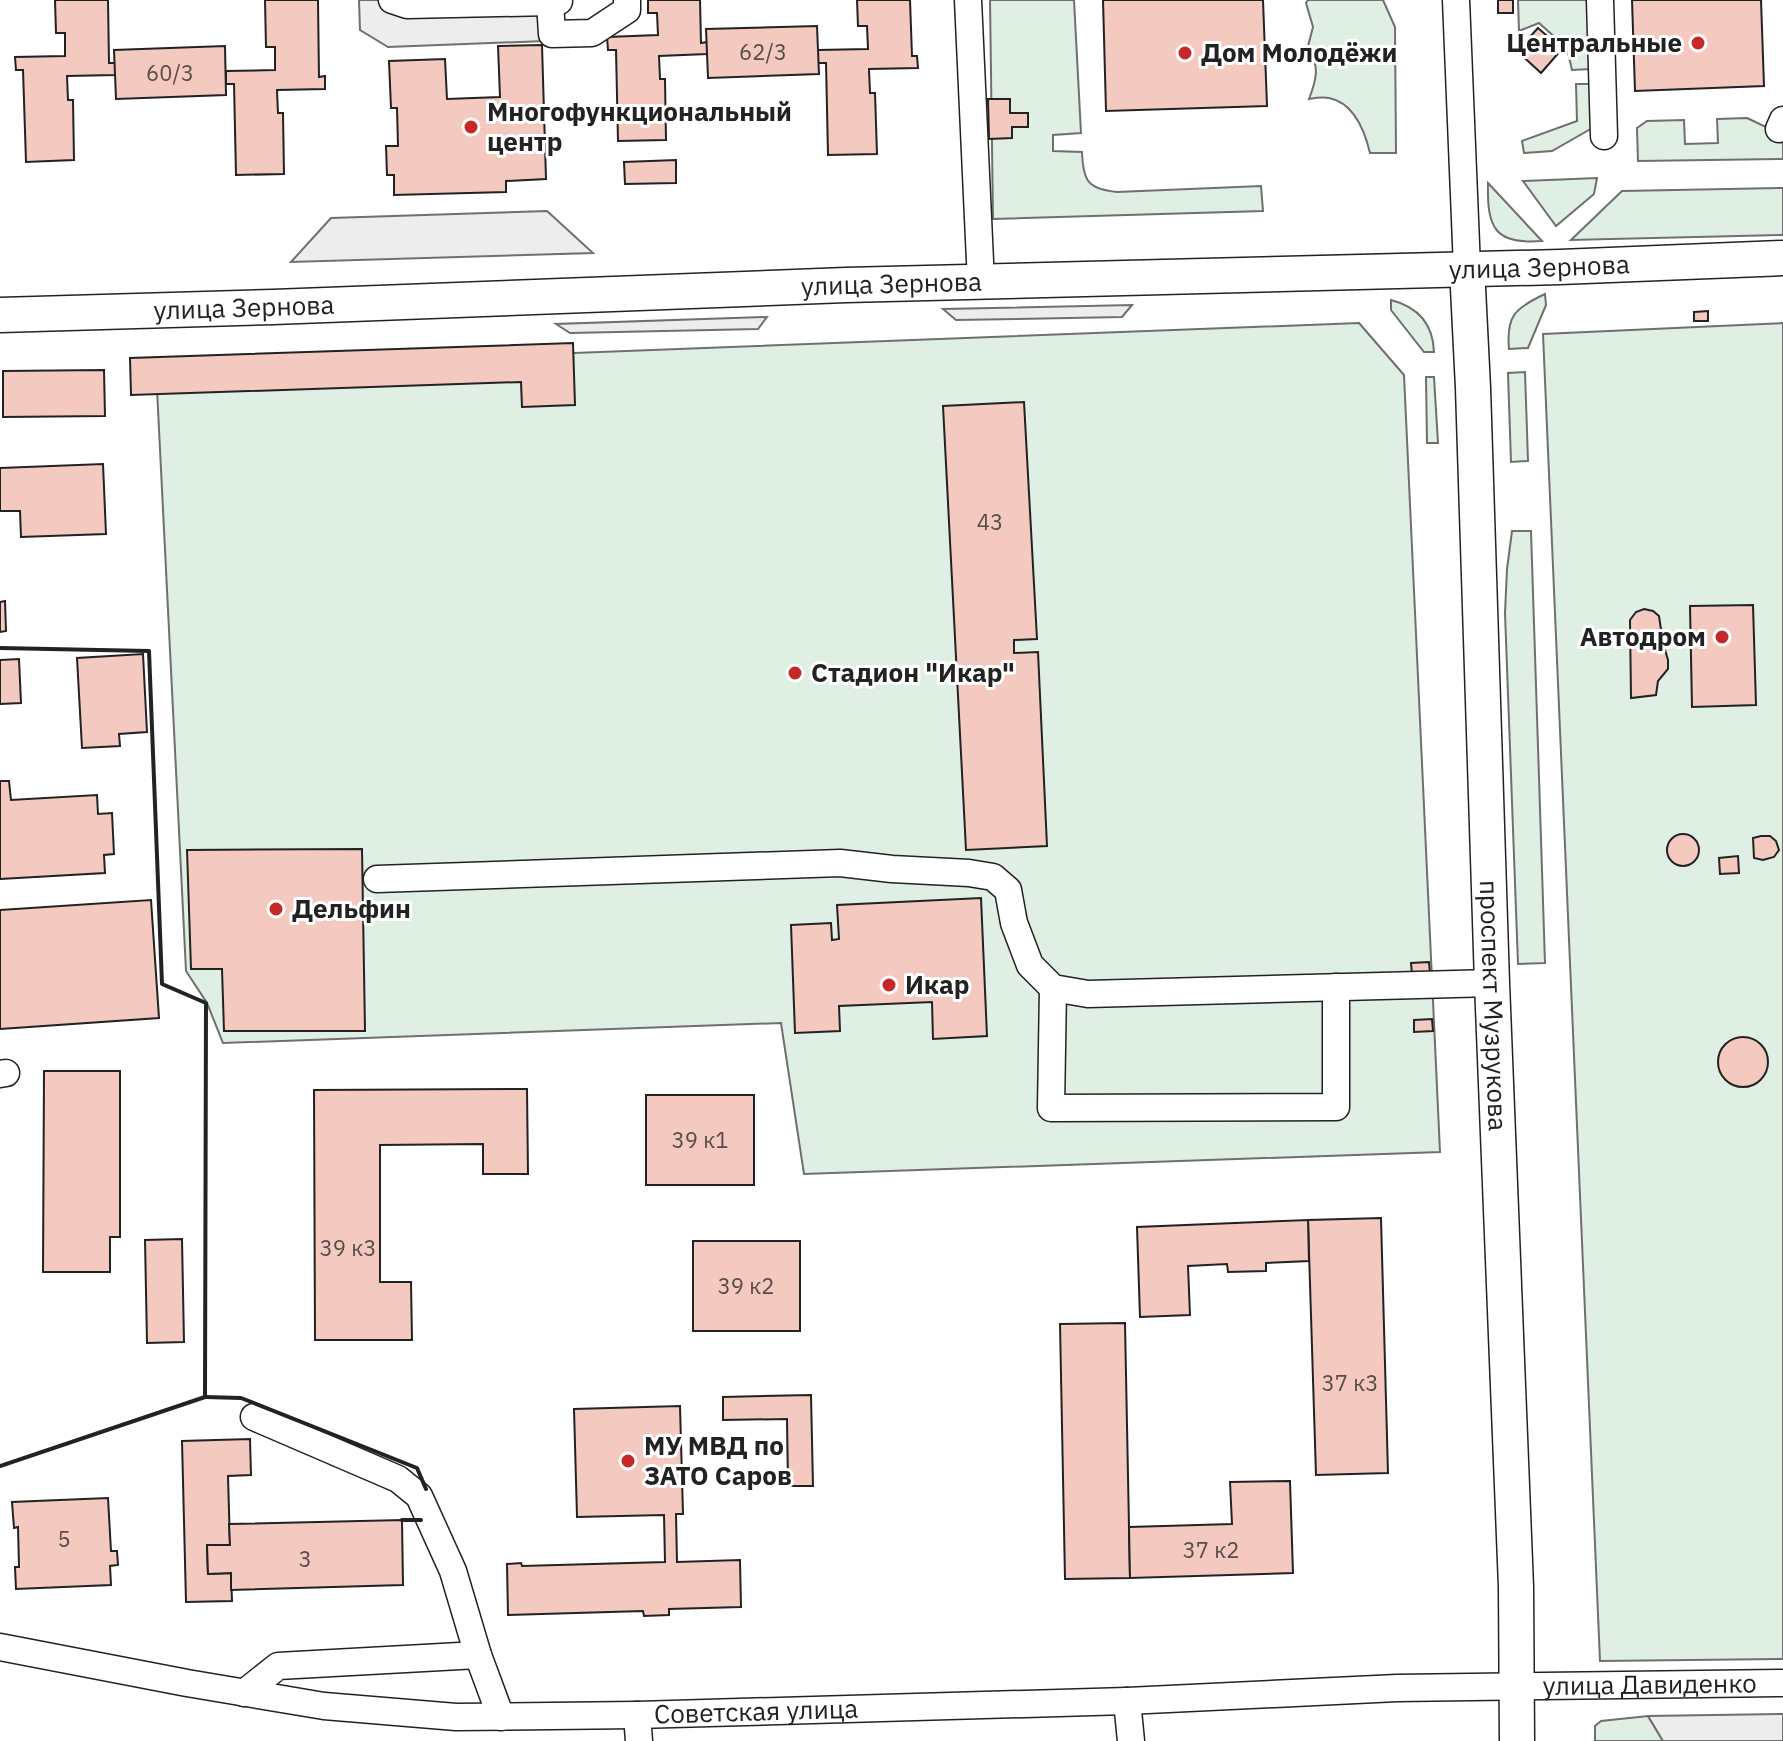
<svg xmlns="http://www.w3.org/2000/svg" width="1783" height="1741" font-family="'IBM Plex Sans',sans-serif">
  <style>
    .green { fill: #e0efe3; stroke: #6f6f6f; stroke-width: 2 }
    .parking { fill: #ededed; stroke: #6f6f6f; stroke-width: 2 }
    .building { fill: #f3c9c0; stroke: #222; stroke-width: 2 }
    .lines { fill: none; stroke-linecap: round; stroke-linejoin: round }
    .minor-casing { stroke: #222; stroke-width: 29 }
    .major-casing { stroke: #222; stroke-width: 37 }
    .minor { stroke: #fff; stroke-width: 26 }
    .major { stroke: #fff; stroke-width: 34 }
    .wall { stroke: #222; stroke-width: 4 }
    .poi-dot { fill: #c62828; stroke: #fff; stroke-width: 3 }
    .labels { text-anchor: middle; stroke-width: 6; stroke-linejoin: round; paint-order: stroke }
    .number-label { font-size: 22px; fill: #564c4a }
    .poi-label { font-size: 26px; font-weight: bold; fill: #222; stroke: #fff; text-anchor: start }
    .street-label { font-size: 26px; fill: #222; stroke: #fff }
  </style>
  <rect width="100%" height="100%" fill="#fff"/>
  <g class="green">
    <path d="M990 0H1074L1081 133 1053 135V151L1082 152C1083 180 1087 189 1117 192L1261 186 1263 211 993 219Z"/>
    <path d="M1308 0H1383L1395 27 1396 153H1370C1365 132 1354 103 1329 98 1323 97 1315 98 1309 99 1316 81 1321 64 1307 50L1313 27 1306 3Z"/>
    <path d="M1518 0H1589L1591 69 1572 70 1567 48 1539 23 1519 31Z"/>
    <path d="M1576 84H1593L1594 127 1552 151 1524 153 1522 141 1577 121Z"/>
    <path d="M1747 118 1783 135V159L1638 161 1637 128 1647 121 1684 120 1685 144 1718 143 1717 119Z"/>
    <path d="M1597 178 1594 194 1556 226 1523 181Z"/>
    <path d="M1488 183 1542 241C1494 245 1487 227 1488 183Z"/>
    <path d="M1783 188V235L1571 240 1622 191Z"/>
    <path d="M1545 294 1546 305 1528 348 1509 349C1506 316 1515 308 1545 294Z"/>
    <path d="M1391 300C1418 307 1433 323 1434 352H1424L1391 310Z"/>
    <path d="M1359 323 1404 375 1440 1152 804 1174 781 1023 223 1043 207 1003 186 971 156 369Z"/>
    <path d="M1783 323V1659L1600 1661 1543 334Z"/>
    <path d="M1525 372 1528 461 1511 462 1508 373Z"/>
    <path d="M1426 377H1434L1438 443H1427Z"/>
    <path d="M1512 531H1531L1545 963 1518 964 1505 613 1507 569Z"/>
    <path d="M1648 1716 1663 1741H1595V1726L1601 1721Z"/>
  </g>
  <g class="parking">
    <path d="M359 0H545V41L388 47 360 30Z"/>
    <path d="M547 211 593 253 291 262 331 218Z"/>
    <path d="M1132 305 1122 317 956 320 943 309Z"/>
    <path d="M767 317 758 329 570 333 556 324Z"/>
    <path d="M1783 1714V1741H1663L1648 1716Z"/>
  </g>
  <g class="building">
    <path d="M55 0H108L109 63H115V75L67 76 68 100H73L74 160 26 162 23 70H16L15 57 65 56V33H56Z"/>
    <path d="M265 0H318L319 77 325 76V89L277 90 278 113H283L284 174 236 175 234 84H226V71L275 70V47H266Z"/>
    <path d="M648 0H700L701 43 707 42V54L659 56 660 79H665L666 140 618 141 616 50H608L607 37 658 35 657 13H648Z"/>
    <path d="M857 0H910L912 56H917L918 68 869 69 870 93H875L877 154 828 155 826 63H818V50L868 49 867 26H858Z"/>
    <path d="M1103 0H1263L1267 106 1106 111Z"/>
    <rect x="1498" y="0" width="15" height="13"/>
    <path d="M1632 0H1761L1764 86 1635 91Z"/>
    <path d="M817 26 819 74 708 78 706 29Z"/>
    <path d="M1538 28 1562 49 1541 73 1517 51Z"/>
    <path d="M542 45 546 179 506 181V192L394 195V175H387L386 146H398L397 108H391L389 61 445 59 447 99 500 97 498 46Z"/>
    <path d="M225 46 226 95 116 99 114 50Z"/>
    <path d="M988 99H1010V113H1028V127H1012V138L989 139Z"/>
    <path d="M676 160V183L625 184 624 162Z"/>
    <path d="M1708 311V321H1694V312Z"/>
    <path d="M573 343 575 405 522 407 521 382 131 395 130 358Z"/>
    <path d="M104 370 105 416 3 417V371Z"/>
    <path d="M1024 402 1037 639 1014 640V653L1038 652 1047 846 966 850 943 406Z"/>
    <path d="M103 464 106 534 21 537 20 511H0V468Z"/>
    <path d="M5 601 6 631 0 632V602Z"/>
    <path d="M1753 605 1756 705 1692 707 1690 606Z"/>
    <path d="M1644 609 1653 611 1659 616 1663 643 1668 660V669L1658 681 1656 695 1631 698 1630 620 1636 612Z"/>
    <path d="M143 654 147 732 119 734 120 746 82 748 77 658Z"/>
    <path d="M19 659 21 703 0 704V660Z"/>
    <path d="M0 781H9L11 800 97 795 98 814 112 813 114 854 104 855 105 873 0 879Z"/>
    <circle cx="1683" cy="850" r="16"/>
    <path d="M1761 836H1770L1776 841 1779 850 1774 857 1763 860 1754 858 1753 838Z"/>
    <path d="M362 849 365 1031H224L222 969H191L187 850Z"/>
    <path d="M1738 856 1739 873 1720 874 1719 858Z"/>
    <path d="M981 898 987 1036 933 1039 932 1002 839 1006 840 1031 795 1033 791 925 831 923 832 940 839 939 837 905Z"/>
    <path d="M151 900 159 1018 0 1029V910Z"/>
    <path d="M1429 962 1430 974H1412L1411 963Z"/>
    <path d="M1432 1019 1433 1031 1414 1032V1020Z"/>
    <circle cx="1743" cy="1062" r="25"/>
    <path d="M44 1071H120V1237H110V1272H43Z"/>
    <path d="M527 1089 528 1174H483V1144L380 1145V1282H411L412 1340H315L314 1090Z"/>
    <rect x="646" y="1095" width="108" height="90"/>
    <path d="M1381 1218 1388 1473 1316 1475 1308 1220Z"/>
    <path d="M1308 1220 1309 1261 1266 1263V1271L1228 1272 1227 1264 1188 1266 1190 1315 1140 1317 1137 1227Z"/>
    <path d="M182 1239 184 1342 147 1343 145 1240Z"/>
    <rect x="693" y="1241" width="107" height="90"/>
    <path d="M1125 1323 1130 1578 1065 1579 1060 1324Z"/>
    <path d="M811 1395 813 1486H788L787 1419 723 1420V1397Z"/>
    <path d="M680 1406 683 1514H676L677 1562 740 1560 741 1607 669 1609V1615L644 1616 643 1611 508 1615 507 1564 521 1563 522 1566 665 1562 664 1515 577 1517 574 1409Z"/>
    <path d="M250 1439 251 1475 228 1476 230 1545H207L208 1574 231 1573 232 1601 186 1602 182 1441Z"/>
    <path d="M1290 1481 1293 1573 1130 1578 1129 1527 1232 1524 1230 1482Z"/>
    <path d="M108 1498 111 1551H117L118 1565 110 1566 111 1585 16 1589 15 1567H19L18 1527 14 1528 12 1502Z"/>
    <path d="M402 1520 403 1585 231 1590V1573L208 1574 207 1545H230L229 1524Z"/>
  </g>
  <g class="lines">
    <g class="minor-casing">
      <g id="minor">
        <path d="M392 0 407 5 550 2 559 1V0"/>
        <path d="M968 0 981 283"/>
        <path d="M1456 0 1467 268"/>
        <path d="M1600 0 1604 136"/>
        <path d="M550 2 552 34 592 33 627 10V0"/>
        <path d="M1779 129 1783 120"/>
        <path d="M377 879 840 863 892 869 969 873 993 877 1008 890 1014 923 1030 965 1053 988 1088 994 1492 983"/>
        <path d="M1053 988 1051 1108 1336 1107V987"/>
        <path d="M0 1074 6 1073"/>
        <path d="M254 1417 398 1479 419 1496 453 1571 478 1655 501 1717"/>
        <path id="s1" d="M0 1647 187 1683 324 1706 456 1717 637 1715 1127 1701 1397 1688 1783 1683"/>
        <path d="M244 1693 278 1666 478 1655"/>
        <path d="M1127 1701 1131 1741"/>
        <path d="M637 1715 639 1741"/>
      </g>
    </g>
    <g class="major-casing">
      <g id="major">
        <path id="s2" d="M1467 268 1473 388 1492 983 1516 1587 1517 1741"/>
        <path id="s3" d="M0 315 273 307 846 285 1560 267 1783 258"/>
      </g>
    </g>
    <use href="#minor" class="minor"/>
    <use href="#major" class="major"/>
    <g class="wall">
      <path d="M0 648 149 651 162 984 206 1003 205 1397 0 1466"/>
      <path d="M205 1397 241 1398 417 1468 426 1489"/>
      <path d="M402 1520H421"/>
    </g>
  </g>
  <g class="poi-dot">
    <circle cx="1698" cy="43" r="8"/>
    <circle cx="1185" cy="53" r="8"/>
    <circle cx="471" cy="127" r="8"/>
    <circle cx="1722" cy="637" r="8"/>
    <circle cx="795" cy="673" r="8"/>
    <circle cx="276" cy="909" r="8"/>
    <circle cx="889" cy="985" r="8"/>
    <circle cx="628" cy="1461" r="8"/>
  </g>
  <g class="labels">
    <g class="number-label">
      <text x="763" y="60">62/3</text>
      <text x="170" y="81">60/3</text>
      <text x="990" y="530">43</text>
      <text x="700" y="1148">39 к1</text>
      <text x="348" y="1256">39 к3</text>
      <text x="746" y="1294">39 к2</text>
      <text x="1350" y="1391">37 к3</text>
      <text x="64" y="1547">5</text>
      <text x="1211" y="1558">37 к2</text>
      <text x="305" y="1567">3</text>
    </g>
    <g class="poi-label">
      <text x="1682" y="52" text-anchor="end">Центральные</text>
      <text x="1201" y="62">Дом Молодёжи</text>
      <text x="487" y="121">Многофункциональный<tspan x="487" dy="30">центр</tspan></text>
      <text x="1706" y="646" text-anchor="end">Автодром</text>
      <text x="811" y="682">Стадион "Икар"</text>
      <text x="292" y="918">Дельфин</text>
      <text x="905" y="994">Икар</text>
      <text x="644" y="1455">МУ МВД по<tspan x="644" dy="30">ЗАТО Саров</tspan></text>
    </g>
    <g class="street-label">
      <text dy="9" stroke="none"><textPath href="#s3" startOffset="1540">улица Зернова</textPath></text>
      <text dy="9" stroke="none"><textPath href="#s3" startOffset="892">улица Зернова</textPath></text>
      <text dy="9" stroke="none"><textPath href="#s3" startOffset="244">улица Зернова</textPath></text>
      <text dy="9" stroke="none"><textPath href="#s2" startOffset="738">проспект Музрукова</textPath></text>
      <text dy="9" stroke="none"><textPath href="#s1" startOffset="1656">улица Давиденко</textPath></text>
      <text dy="9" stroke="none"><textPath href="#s1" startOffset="762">Советская улица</textPath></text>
    </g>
  </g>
</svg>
